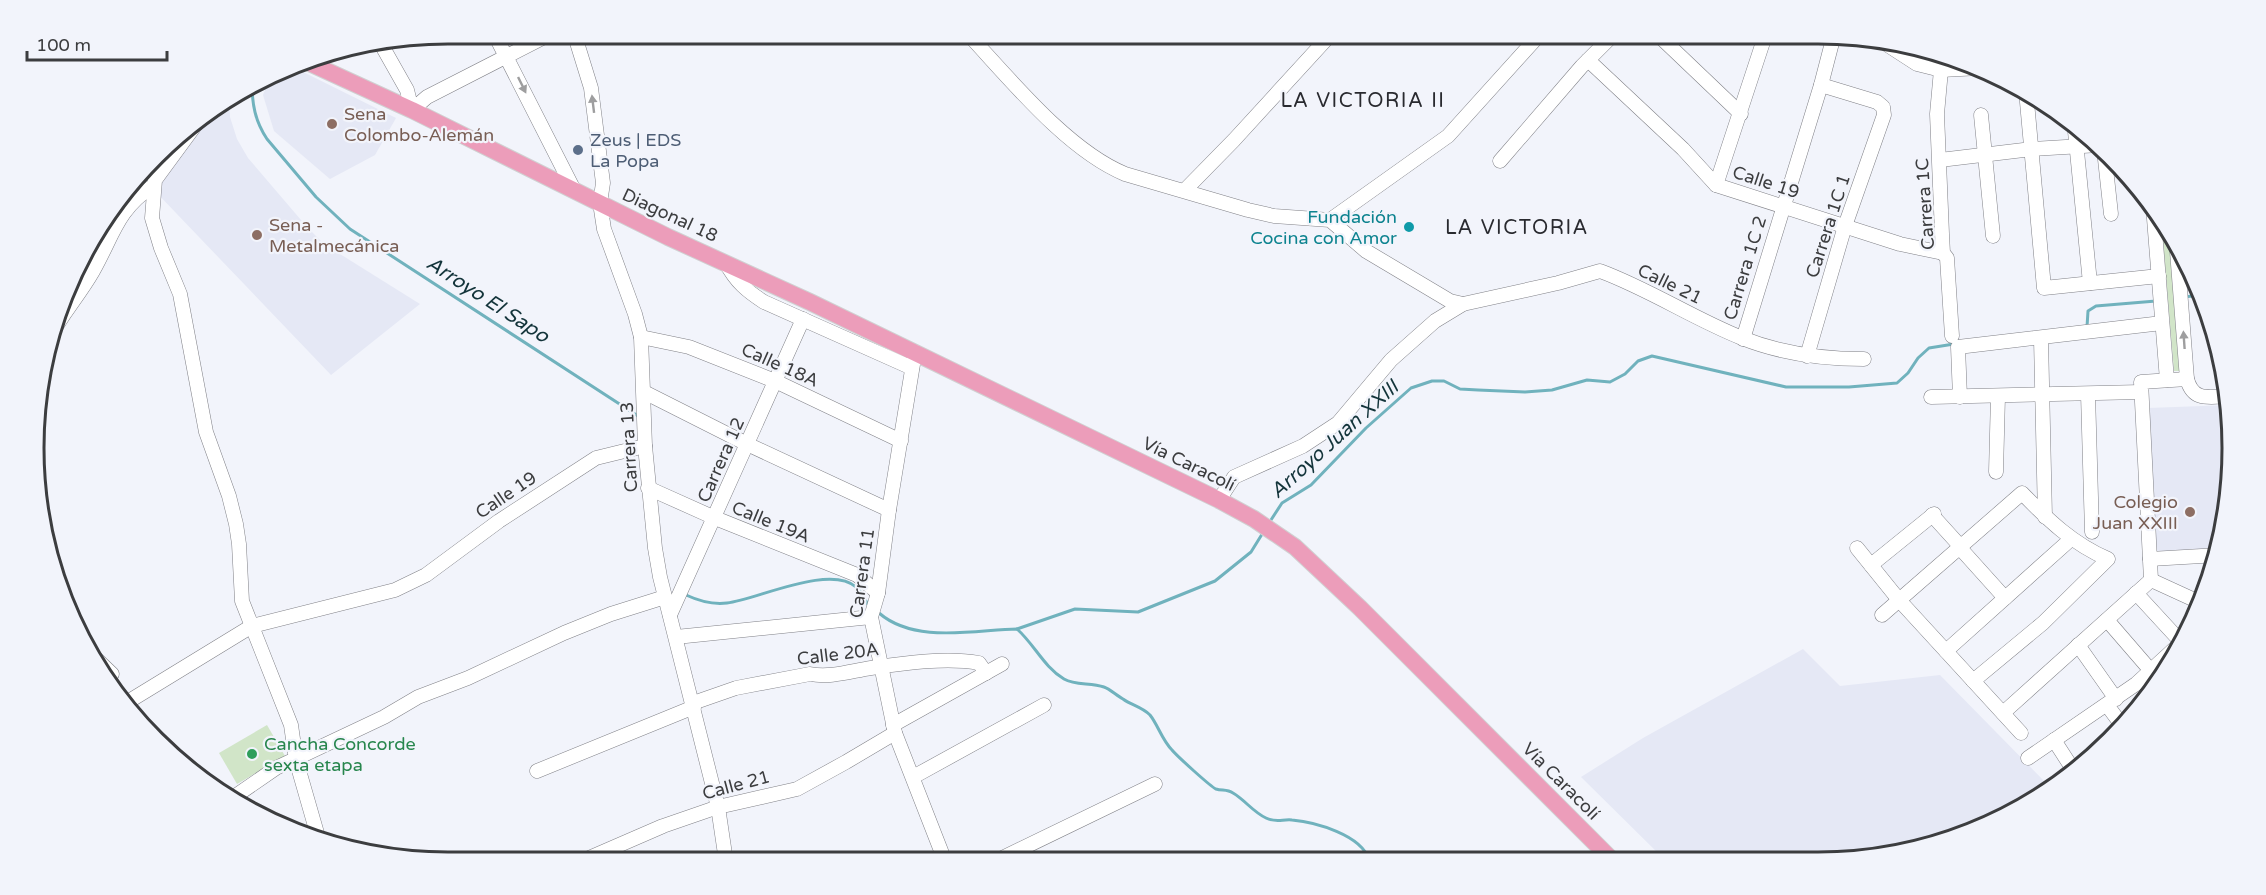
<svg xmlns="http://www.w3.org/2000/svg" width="2266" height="895" font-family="'Varela Round',sans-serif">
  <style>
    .built { fill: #e5e8f5 }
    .green { fill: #d1e5c8 }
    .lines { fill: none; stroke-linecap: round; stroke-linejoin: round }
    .stream { stroke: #70b2bd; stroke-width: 3 }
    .minor-casing { stroke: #808187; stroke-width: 15 }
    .major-casing { stroke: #d0d0d1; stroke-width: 18 }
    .minor { stroke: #fff; stroke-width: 14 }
    .major { stroke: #ec9dba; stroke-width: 16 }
    .oneway { fill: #9e9e9f }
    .education-dot { fill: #8d6e63; stroke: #f2f4fb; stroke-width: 2 }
    .service-dot { fill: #5c6f8a; stroke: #f2f4fb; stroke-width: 2 }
    .culture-dot { fill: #0f9aa8; stroke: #f2f4fb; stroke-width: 2 }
    .leisure-dot { fill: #2e9e5b; stroke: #f2f4fb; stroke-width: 2 }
    .labels { text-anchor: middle; stroke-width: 4.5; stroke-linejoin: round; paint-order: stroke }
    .education-label { font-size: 18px; fill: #785e54; stroke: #f2f4fb; text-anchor: start }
    .service-label { font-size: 18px; fill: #4e5e75; stroke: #f2f4fb; text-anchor: start }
    .street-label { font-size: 18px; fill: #3c3d3f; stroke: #f2f4fb }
    .culture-label { font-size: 18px; fill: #0d838f; stroke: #f2f4fb; text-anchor: end }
    .leisure-label { font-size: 18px; fill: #27864d; stroke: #f2f4fb; text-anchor: start }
    .neighbourhood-label { font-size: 20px; letter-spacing: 1.5px; fill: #292a2f; stroke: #f2f4fb }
    .water-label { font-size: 20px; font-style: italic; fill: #13343a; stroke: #f2f4fb }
    .rim { fill: none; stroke: #3c3d3f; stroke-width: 3 }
  </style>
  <rect width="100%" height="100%" fill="#f2f4fb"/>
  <g class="built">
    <path d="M291 66 396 118 375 155 330 179 274 131 263 95 271 75Z"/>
    <path d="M229 96 230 117 237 139 248 158 307 227 324 244 420 304 331 375 154 190 222 101Z"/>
    <path d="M2230 405 2232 475 2220 548 2155 552 2148 408Z"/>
    <path d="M1803 649 1840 686 1940 675 2050 787 2002 819 1873 858 1664 859 1581 777 1643 738Z"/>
  </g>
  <g class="green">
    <path d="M2161 217 2169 229 2181 371H2174Z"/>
    <path d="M267 725 285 756 237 784 219 753Z"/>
  </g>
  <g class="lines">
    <g class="stream">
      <path d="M252 83C252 104 255 121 267 139L316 197 350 229 638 416"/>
      <path d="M2183 297 2202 295"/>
      <path d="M2087 327 2088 311 2096 306 2156 301"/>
      <path d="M1269 523 1282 503 1311 485 1366 428 1411 388 1432 381H1444L1460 389 1478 390 1525 392 1552 390 1587 380 1610 382 1625 374 1638 361 1652 356 1786 387H1849L1897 383 1908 373 1918 358 1929 348 1954 344"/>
      <path d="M686 595C699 601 712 605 727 603 758 599 830 564 856 587 862 592 865 600 869 606"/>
      <path d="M879 613C915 644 974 630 1017 629 1034 644 1044 667 1064 679 1076 686 1091 682 1104 687 1110 689 1117 696 1123 699 1131 705 1142 707 1150 715 1158 725 1162 740 1172 750 1177 756 1211 787 1216 789 1222 791 1227 789 1233 793 1245 800 1253 812 1266 818 1275 823 1283 819 1292 820 1315 822 1362 835 1369 860"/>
      <path d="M1017 629 1075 609 1138 612 1215 581 1251 552 1264 531"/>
    </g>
    <g class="minor-casing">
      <g id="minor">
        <path d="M494 33 574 190"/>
        <path d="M574 33 591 88 603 183 600 203 604 229 635 314 641 337 645 446 655 548 660 577 718 807 726 861"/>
        <path d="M967 33C1010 79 1067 150 1125 174L1248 210 1274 216 1330 220 1366 251 1450 301 1463 304 1558 283 1600 271C1649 289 1694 319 1742 338 1782 354 1822 359 1864 359"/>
        <path d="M1656 33 1741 114"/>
        <path d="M1883 42 1917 64 1941 70 1980 68"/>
        <path d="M381 44 407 90 412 110 427 97 552 33"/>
        <path d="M1588 60 1683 149 1716 185 1900 244 1943 253"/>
        <path d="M1941 70 1937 114 1942 234 1943 253 1947 258 1952 336"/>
        <path d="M2026 91 2044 288 2159 276"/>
        <path d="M1981 115 1993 236"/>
        <path d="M202 116 155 180 152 218 161 248 180 294 206 432 229 496 236 524 239 544 242 601 291 725 296 760 319 840"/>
        <path d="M2074 121 2090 283"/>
        <path d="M2104 150 2111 214"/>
        <path d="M1940 160 2032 149 2099 145"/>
        <path d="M1500 161 1582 66 1615 33"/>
        <path d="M1716 185 1766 33"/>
        <path d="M1185 190 1234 140 1332 33"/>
        <path d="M2153 206 2167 380"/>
        <path d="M1330 220 1448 136 1541 33"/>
        <path d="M2176 238 2187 379C2193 402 2209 397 2230 396"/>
        <path d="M726 263C736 282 747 291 764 302L912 368"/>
        <path d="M50 337C62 314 80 294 93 271 113 236 117 209 153 186"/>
        <path d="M641 337 689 347 775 381 901 441"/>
        <path d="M1743 339 1821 85 1834 35"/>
        <path d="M2041 339 2045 517"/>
        <path d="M915 352 889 510 878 593 871 617 895 733 945 861"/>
        <path d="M1807 356 1845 226 1884 115 1883 107 1877 102 1821 85"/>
        <path d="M644 392 747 444 889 510"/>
        <path d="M2088 394 2092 532"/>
        <path d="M1931 397 2141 392"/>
        <path d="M1960 397 1958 347 2162 323"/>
        <path d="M1996 472 1998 396"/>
        <path d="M648 488 715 518 857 575 878 593"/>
        <path d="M1219 500 1234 477 1303 446 1338 423 1391 360 1435 321 1463 304"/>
        <path d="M1932 515 1961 547"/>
        <path d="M1857 548 1899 600 2021 733"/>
        <path d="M1960 548 2005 598"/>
        <path d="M2150 559 2219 555"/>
        <path d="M1871 565 1934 514"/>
        <path d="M2151 580 2141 382 2187 379"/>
        <path d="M2151 580 2199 602"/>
        <path d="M2136 593 2182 643"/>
        <path d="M670 615 803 319"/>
        <path d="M1882 615 2022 493C2048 520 2073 544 2108 559L2043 623 1973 681"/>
        <path d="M2107 620 2158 679"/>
        <path d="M676 637 871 617"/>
        <path d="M2078 645 2116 699"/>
        <path d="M1946 651 2071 539"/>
        <path d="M90 653 112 674"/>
        <path d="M126 703 252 626 395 590 426 575 499 521 596 458 645 446"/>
        <path d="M693 703 736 688 810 674C830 678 851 671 871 668 904 663 947 657 979 663L986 673"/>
        <path d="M2107 705 2121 724"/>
        <path d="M2003 713 2151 580"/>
        <path d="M893 725 1002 664"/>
        <path d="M2054 740 2074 771"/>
        <path d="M2028 758 2136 684 2184 640"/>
        <path d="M537 771 694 707"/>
        <path d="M913 777 1044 705"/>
        <path d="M231 799 276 768 384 717 418 697 468 678 564 633 611 614 665 597"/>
        <path d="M996 861 1155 784"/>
        <path d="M580 862 663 826 718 807 797 789 846 762 895 733"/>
      </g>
    </g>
    <g class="major-casing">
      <path id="major" d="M303 60 412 110 668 237 810 302 1219 500 1254 519 1295 547 1360 608 1611 859"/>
    </g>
    <use href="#minor" class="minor"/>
    <use href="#major" class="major"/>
  </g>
  <defs><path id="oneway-solid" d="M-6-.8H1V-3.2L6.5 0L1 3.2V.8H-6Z" transform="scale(1.5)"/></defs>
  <g class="oneway">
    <use href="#oneway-solid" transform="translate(522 85) rotate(64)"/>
    <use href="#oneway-solid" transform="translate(593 104) rotate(-97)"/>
    <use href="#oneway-solid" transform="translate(2184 340) rotate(-94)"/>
  </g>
  <g class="education-dot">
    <circle cx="332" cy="124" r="6"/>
    <circle cx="257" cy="235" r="6"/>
    <circle cx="2190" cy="512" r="6"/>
  </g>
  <circle class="service-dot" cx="578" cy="150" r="6"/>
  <circle class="culture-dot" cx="1409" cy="227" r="6"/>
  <circle class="leisure-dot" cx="252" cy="754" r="6"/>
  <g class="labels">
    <g class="education-label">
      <text x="344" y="120">Sena<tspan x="344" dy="21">Colombo-Alemán</tspan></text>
      <text x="269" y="231">Sena -<tspan x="269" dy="21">Metalmecánica</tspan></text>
      <text x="2178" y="508" text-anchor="end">Colegio<tspan x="2178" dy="21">Juan XXIII</tspan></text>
    </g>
    <g class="service-label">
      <text x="590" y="146">Zeus | EDS<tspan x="590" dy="21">La Popa</tspan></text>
    </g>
    <g class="street-label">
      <text transform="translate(1766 182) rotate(18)" y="6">Calle 19</text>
      <text transform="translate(1925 204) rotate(-94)" y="6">Carrera 1C</text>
      <text transform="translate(670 215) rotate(25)" y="6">Diagonal 18</text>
      <text transform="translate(1828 226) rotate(-72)" y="6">Carrera 1C 1</text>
      <text transform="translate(1745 268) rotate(-73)" y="6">Carrera 1C 2</text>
      <text transform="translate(1670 284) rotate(26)" y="6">Calle 21</text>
      <text transform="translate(780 365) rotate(24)" y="6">Calle 18A</text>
      <text transform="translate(629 447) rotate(-93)" y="6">Carrera 13</text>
      <text transform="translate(721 460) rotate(-66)" y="6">Carrera 12</text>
      <text transform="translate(1189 464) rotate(26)" y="6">Vía Caracolí</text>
      <text transform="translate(506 495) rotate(-34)" y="6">Calle 19</text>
      <text transform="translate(771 522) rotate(22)" y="6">Calle 19A</text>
      <text transform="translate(862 573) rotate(-82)" y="6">Carrera 11</text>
      <text transform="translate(838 654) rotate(-7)" y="6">Calle 20A</text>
      <text transform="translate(1561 781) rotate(45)" y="6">Vía Caracolí</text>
      <text transform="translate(736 785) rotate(-15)" y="6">Calle 21</text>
    </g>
    <g class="culture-label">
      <text x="1397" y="223">Fundación<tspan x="1397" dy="21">Cocina con Amor</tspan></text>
    </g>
    <g class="leisure-label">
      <text x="264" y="750">Cancha Concorde<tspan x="264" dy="21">sexta etapa</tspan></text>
    </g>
    <g class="neighbourhood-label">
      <text x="1363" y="107">LA VICTORIA II</text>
      <text x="1517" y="234">LA VICTORIA</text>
    </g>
    <g class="water-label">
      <text transform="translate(488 299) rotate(33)" y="7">Arroyo El Sapo</text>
      <text transform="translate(1334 439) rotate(-42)" y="7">Arroyo Juan XXIII</text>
    </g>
  </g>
  <path d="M0 0H2266V895H0ZM448 44H1818A404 404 0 0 1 2222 448V448A404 404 0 0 1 1818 852H448A404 404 0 0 1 44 448V448A404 404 0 0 1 448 44Z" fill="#f2f4fb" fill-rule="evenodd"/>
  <path class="rim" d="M448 44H1818A404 404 0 0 1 2222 448V448A404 404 0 0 1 1818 852H448A404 404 0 0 1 44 448V448A404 404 0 0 1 448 44Z"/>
  <path d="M27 51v9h140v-9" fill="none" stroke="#3c3d3f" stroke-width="3"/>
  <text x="36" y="51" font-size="18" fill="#3c3d3f" stroke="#f2f4fb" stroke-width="4.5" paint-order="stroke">100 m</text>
</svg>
